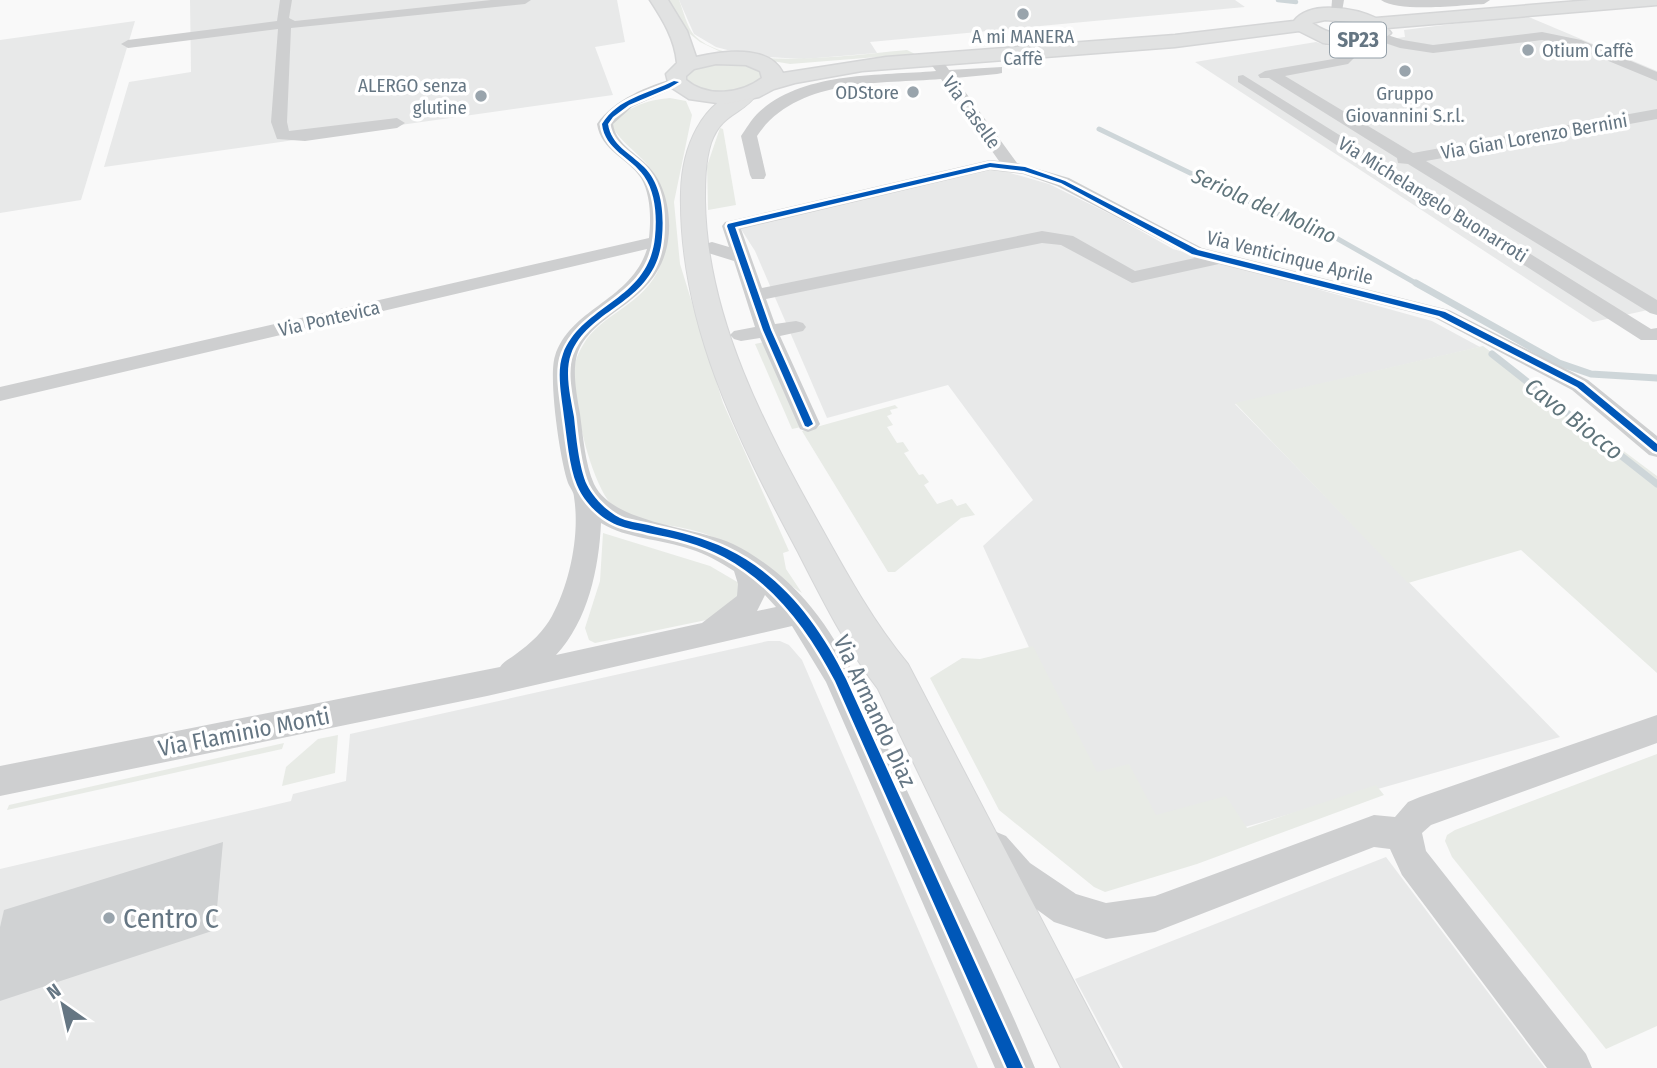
<svg xmlns="http://www.w3.org/2000/svg" width="1657" height="1068" font-family="'Fira Sans Condensed',sans-serif">
  <style>
    .built { fill: #e8e9e9 }
    .green { fill: #e8ebe6 }
    .lines { fill: none; stroke-linecap: round; stroke-linejoin: round }
    .stream-far2 { stroke: #ced6d9; stroke-width: 4.5 }
    .stream-far1 { stroke: #ced6d9; stroke-width: 5 }
    .stream { stroke: #ced6d9; stroke-width: 7 }
    .building { fill: #d0d2d3 }
    .secondary-casing { stroke: #d5d6d7; stroke-width: 2 }
    .primary-casing { stroke: #d5d6d7; stroke-width: 3 }
    .street { fill: #cecfd0; fill-rule: evenodd }
    .secondary { fill: #e1e2e2; fill-rule: evenodd }
    .primary { fill: #e1e2e2; fill-rule: evenodd }
    .cycleway-casing { stroke: #fff; stroke-width: 5 }
    .cycleway { fill: #0057b8; fill-rule: evenodd }
    .poi-dot { fill: #99a4ac; stroke: #fff; stroke-width: 2.5 }
    .labels { text-anchor: middle; stroke-width: 7; stroke-linejoin: round; paint-order: stroke }
    .far-poi-label { font-size: 19px; fill: #657683; stroke: #fff }
    .far-street-label { font-size: 19px; fill: #657683; stroke: #fff }
    .shield { fill: #fff; stroke: #939fa8; stroke-width: 2 }
    .shield-label { font-size: 21px; font-weight: bold; fill: #657683 }
    .far-water-label { font-size: 21px; font-style: italic; fill: #60757c; stroke: #fff }
    .street-label { font-size: 23px; fill: #657683; stroke: #fff }
    .water-label { font-size: 24px; font-style: italic; fill: #60757c; stroke: #fff }
    .near-poi-label { font-size: 28px; fill: #657683; stroke: #fff; text-anchor: start }
  </style>
  <rect width="100%" height="100%" fill="#f9f9f9"/>
  <g class="built">
    <path d="M190 0H617L625 42 595 47 613 95 104 167 129 82 191 72Z"/>
    <path d="M679 0H1235L1245 7 870 42 877 53 804 59 750 56 716 47 694 34Z"/>
    <path d="M1524 15 1657 71V308L1593 322 1195 62 1316 42 1332 47 1405 37 1404 30Z"/>
    <path d="M135 21 81 200 0 213V40Z"/>
    <path d="M993 168 1049 184 1116 217 1173 249 1432 321 1480 347 1235 404 1560 737 1126 861 983 546 1033 500 948 385 827 418 755 251 739 226Z"/>
    <path d="M768 641H780L789 645 802 660 978 1068H0V869L291 801 293 794 346 781 350 734Z"/>
    <path d="M1386 857 1545 1068H1123L1075 979Z"/>
  </g>
  <g class="green">
    <path d="M665 0H679C683 10 687 27 694 35 731 74 858 54 907 50L915 54 790 64 721 52 700 42 685 30Z"/>
    <path d="M711 63H746L761 72 762 79C742 99 707 94 685 81L690 70Z"/>
    <path d="M670 98 686 101 692 115 674 202 680 264 723 403 789 551 783 553 786 569 802 593C770 573 743 549 708 535 680 524 647 526 620 512 592 497 570 395 575 364 576 358 580 350 583 345 601 313 645 305 660 266 665 252 659 200 658 182 649 158 623 147 611 125 627 107 646 100 670 98Z"/>
    <path d="M720 128 723 129 736 205 708 210 707 166Z"/>
    <path d="M769 341 806 426 792 429 755 344Z"/>
    <path d="M1483 346 1657 476V673L1521 550 1408 583 1235 403Z"/>
    <path d="M895 405 898 408 890 410 892 414 887 416 893 425 887 427 897 443 903 442 909 451 904 453 919 475 923 474 929 482 924 485 937 504 952 499 957 506 966 503 975 515 961 518 895 572H888L802 431Z"/>
    <path d="M603 533 710 566 739 583 745 596 716 618 595 643 589 640 585 628 600 581Z"/>
    <path d="M1033 646 1097 772 1129 764 1156 815 1226 796 1247 828 1376 785 1384 795 1197 864 1105 892 1094 887 999 810 930 678 962 658 980 659Z"/>
    <path d="M338 735 335 773 282 786 286 767 318 739Z"/>
    <path d="M284 743 282 749 7 810 9 805Z"/>
    <path d="M1657 754V1026L1606 1049 1452 857 1445 841 1447 835 1455 830Z"/>
  </g>
  <g class="lines">
    <path class="stream-far2" d="M1278 0 1296 2"/>
    <path class="stream-far1" d="M1099 129 1271 212 1315 226 1419 285"/>
    <g class="stream">
      <path d="M1416 283 1559 363 1591 374 1657 378"/>
      <path d="M1492 354 1657 484"/>
    </g>
  </g>
  <path class="building" d="M223 842 215 930 0 1001V927L4 910Z"/>
  <g class="lines">
    <g class="secondary-casing">
      <path id="secondary" d="M747 88 754 90 757 94C743 115 722 112 711 143 705 162 705 182 705 201 707 319 766 429 822 529 848 576 874 623 908 664L1119 1068H1061L878 689C846 647 822 599 798 552 738 440 678 322 681 192 682 149 700 100 747 88Z"/>
    </g>
    <g class="primary-casing">
      <path id="primary" d="M650 0H668L687 31 696 57C722 51 769 44 783 73L886 57 1175 35 1294 21C1310 0 1355 8 1376 18L1591 0H1657V5L1387 28 1391 33 1380 42 1353 48 1323 43 1299 31 1175 47 862 71 795 83 774 89 759 97 724 104 689 99 669 86 666 74 677 63C675 39 663 20 650 0ZM1325 20 1353 22 1370 32C1352 41 1328 34 1312 23ZM716 64 746 65 760 71 762 78C741 94 707 98 686 80V76L694 69Z"/>
    </g>
    <g class="street">
      <path d="M280 0H292L289 18 295 21 491 0H531L525 4 291 28 287 122 289 131 397 118 405 123 397 128 305 141 277 139 271 122 278 29 128 48 121 44 128 40 277 21Z"/>
      <path d="M1332 0H1344L1341 17 1337 18 1331 14Z"/>
      <path d="M1381 0H1490L1484 4C1461 5 1399 13 1381 0Z"/>
      <path d="M1378 32 1403 40 1433 45 1542 32 1581 40 1657 72V81L1572 46 1542 40 1433 53 1400 48 1373 39 1371 36Z"/>
      <path d="M1347 36 1354 40 1358 54 1348 64 1285 76 1413 153 1657 109V119L1426 161 1657 300V315L1650 313 1408 164 1398 163 1397 158 1269 78H1260L1258 75 1265 71 1339 58 1344 53 1340 40Z"/>
      <path d="M937 59 942 60 949 70 1002 67V73L997 74 955 78 1017 163 1069 178 1202 248 1449 310 1588 380 1657 436V457L1649 455 1572 390 1435 318 1219 264 1132 283 1061 245 1042 243 766 299 775 324 796 321 803 323 806 327 803 331 780 336 820 424 816 429 808 432 800 429 760 338 741 341 734 339 730 335 734 331 755 327 734 261 705 252 703 248 705 244 712 242 729 247 722 226 725 222 990 160 999 161 941 79C878 84 796 78 757 136L766 175 764 179H752L750 175 741 136C746 129 751 120 757 114 801 71 879 76 936 71L930 63ZM990 170 1023 174 1057 186 1195 258 1135 271 1073 236 1042 231 762 288 741 229Z"/>
      <path d="M1243 75 1651 329 1657 328V340H1641L1238 82V76Z"/>
      <path d="M676 78 681 79V85L632 107 613 124C616 143 633 151 646 164 666 182 672 216 668 241 658 305 592 310 577 355 572 372 577 396 580 414 583 436 585 464 594 484 613 524 694 526 733 544 762 558 791 582 811 607 855 661 880 734 910 797 952 887 997 976 1035 1068H995L826 682 792 626 487 696 0 796V766L500 667C504 661 510 659 516 654 530 644 544 631 552 616 570 583 580 534 574 497 574 492 570 488 568 483 560 460 548 378 555 356 570 308 631 301 647 249L0 401V387L649 238C651 219 651 195 641 178 628 158 601 151 597 124 613 100 649 85 676 78ZM601 523C627 539 661 539 690 549 706 554 720 562 734 571L738 584 737 596 702 623 556 655C588 621 599 568 601 523ZM765 595 776 607 757 611Z"/>
      <path d="M1657 715V743L1431 825 1422 833 1426 851 1586 1054 1592 1068H1547L1402 875 1390 849 1374 847 1155 932 1106 939 1054 922 1006 887 982 860 977 848 982 836 994 831 1006 836 1030 863 1076 894 1106 903 1155 896 1374 815 1395 817 1408 802 1420 797Z"/>
    </g>
    <use href="#secondary" class="secondary"/>
    <use href="#primary" class="primary"/>
    <g class="cycleway-casing">
      <g id="cycleway">
        <path d="M674 81 679 82 669 88 629 105 613 117 608 124C611 145 630 153 644 167 662 185 664 213 662 237 657 304 589 306 571 354 564 373 571 399 574 417 576 436 579 468 587 485 594 499 610 515 625 520 635 523 646 524 656 527 680 532 704 538 727 549 782 575 820 626 846 679L1023 1068H1007L835 681C808 630 775 585 724 557 700 544 674 538 648 533 638 530 627 529 617 525 600 518 584 502 577 485 569 466 567 437 564 417 562 398 556 372 563 354 582 304 649 301 655 237 657 218 656 193 644 176 631 157 605 150 602 124 618 98 648 94 674 81Z"/>
        <path d="M990 163 1025 167 1065 181 1198 250 1445 312 1583 383 1657 444V452L1654 451 1577 387 1439 316 1192 254 1061 183 1024 171 990 167 735 227 771 330 813 424 808 427 805 426 763 330 727 226 728 224Z"/>
      </g>
    </g>
    <use href="#cycleway" class="cycleway"/>
  </g>
  <g class="poi-dot">
    <circle cx="1023" cy="14" r="7"/>
    <circle cx="1528" cy="50" r="7"/>
    <circle cx="1405" cy="71" r="7"/>
    <circle cx="913" cy="92" r="7"/>
    <circle cx="481" cy="96" r="7"/>
    <circle cx="109" cy="918" r="7"/>
  </g>
  <g class="labels">
    <g class="far-poi-label">
      <text x="1023" y="43">A mi MANERA<tspan x="1023" dy="22">Caffè</tspan></text>
      <text x="1542" y="57" text-anchor="start">Otium Caffè</text>
      <text x="467" y="92" text-anchor="end">ALERGO senza<tspan x="467" dy="22">glutine</tspan></text>
      <text x="899" y="99" text-anchor="end">ODStore</text>
      <text x="1405" y="100">Gruppo<tspan x="1405" dy="22">Giovannini S.r.l.</tspan></text>
    </g>
    <g class="far-street-label">
      <text transform="translate(972 112) rotate(54)" y="7">Via Caselle</text>
      <text transform="translate(1534 136) rotate(-10)" y="7">Via Gian Lorenzo Bernini</text>
      <text transform="translate(1433 199) rotate(32)" y="7">Via Michelangelo Buonarroti</text>
      <text transform="translate(1290 257) rotate(14)" y="7">Via Venticinque Aprile</text>
      <text transform="translate(329 318) rotate(-13)" y="7">Via Pontevica</text>
    </g>
    <rect class="shield" x="1330" y="22.5" width="56" height="35" rx="5"/>
    <g class="shield-label">
      <text x="1358" y="47">SP23</text>
    </g>
    <g class="far-water-label">
      <text transform="translate(1264 206) rotate(24)" y="7">Seriola del Molino</text>
    </g>
    <g class="street-label">
      <text transform="translate(875 711) rotate(65)" y="8">Via Armando Diaz</text>
      <text transform="translate(244 732) rotate(-11)" y="8">Via Flaminio Monti</text>
    </g>
    <g class="water-label">
      <text transform="translate(1574 419) rotate(38)" y="8">Cavo Biocco</text>
    </g>
    <g class="near-poi-label">
      <text x="123" y="928">Centro C</text>
    </g>
  </g>
  <g transform="translate(63 1005) rotate(326)" stroke="#ffffff" stroke-width="5" paint-order="stroke">
  <path d="M0-5L12 26L0 18L-12 26Z" fill="#657683"/>
  <text y="-10" font-size="19" font-weight="bold" text-anchor="middle" fill="#657683">N</text>
  </g>
</svg>
